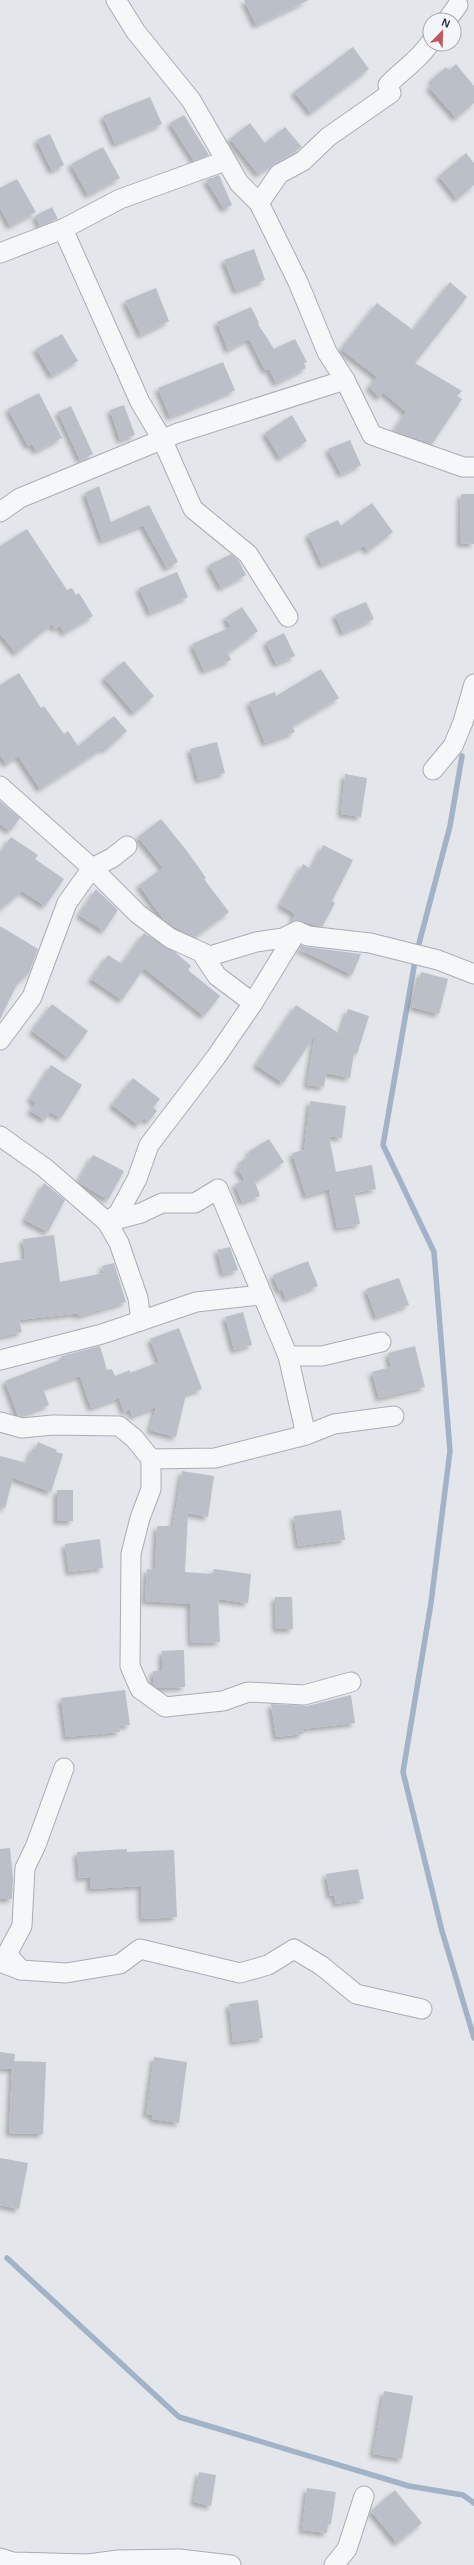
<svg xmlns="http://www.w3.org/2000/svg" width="474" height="2565" font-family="Arial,sans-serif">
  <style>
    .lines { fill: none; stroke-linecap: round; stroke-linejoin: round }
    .stream { stroke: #a2b2c7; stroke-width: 5.5 }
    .building { fill: #bbbfc7; filter: url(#shadow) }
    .minor-casing { stroke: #a9adb4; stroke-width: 21 }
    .minor { stroke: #f6f7f9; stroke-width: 19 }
  </style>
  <defs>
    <filter id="shadow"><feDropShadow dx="-3.5" dy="3.5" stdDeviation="2" flood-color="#0004"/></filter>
  </defs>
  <rect width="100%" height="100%" fill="#e3e6ea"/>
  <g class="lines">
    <g class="stream">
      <path d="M462 756 450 826 416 955 383 1145 434 1252 450 1451 431 1603 403 1772 442 1931 474 2038"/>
      <path d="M7 2258 179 2417 409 2486 463 2495 474 2503"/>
    </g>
  </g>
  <g class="building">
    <path d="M244 0H309L256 25Z"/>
    <path d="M353 47 369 69 311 113 294 92Z"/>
    <path d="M456 64 474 86V103L456 118 429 87 434 83 431 80 446 67 449 70Z"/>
    <path d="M150 97 162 124 115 144 103 116Z"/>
    <path d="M184 115 209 155 194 161 170 123Z"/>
    <path d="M250 123 265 143 285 127 302 147 258 174 230 139Z"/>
    <path d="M50 134 64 165 52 171 37 140Z"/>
    <path d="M103 147 120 178 88 195 71 164Z"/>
    <path d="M466 153 474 163V185L457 199 439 176Z"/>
    <path d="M219 175 232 205 224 209 206 180Z"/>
    <path d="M17 179 36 212 10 226 0 208V188Z"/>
    <path d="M52 207 58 219 40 226 35 216Z"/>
    <path d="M254 249 265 280 236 291 224 260Z"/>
    <path d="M450 282 467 297 415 363 462 391 457 396 462 399 432 444 394 431 406 412 383 392 380 398 369 387 377 377 341 349 377 303 413 330Z"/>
    <path d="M156 288 169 321 141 335 125 301Z"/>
    <path d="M251 307 259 323 258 324 274 349 295 339 307 362 304 363 306 368 276 383 269 369 265 370 249 339 228 350 217 322Z"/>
    <path d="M62 334 78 361 52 376 36 349Z"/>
    <path d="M223 362 235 390 170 417 158 388Z"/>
    <path d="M39 393 62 438 36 451 32 444 28 446 8 409Z"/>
    <path d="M124 405 135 435 120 440 110 410Z"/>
    <path d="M71 406 93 454 80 460 58 412Z"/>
    <path d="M292 415 307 441 280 458 265 433Z"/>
    <path d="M350 440 361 465 341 474 328 449Z"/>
    <path d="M99 486 111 522 149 505 178 562 167 568 143 525 102 541 85 493Z"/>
    <path d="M461 494H474V544L460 543Z"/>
    <path d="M372 503 393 532 368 551 364 546 322 565 308 534 338 520 341 526Z"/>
    <path d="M27 529 67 590 72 588 76 595 79 593 93 616 64 633 60 626 55 629 52 624 16 653 0 634V546Z"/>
    <path d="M231 554 239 561 246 575 221 588 209 565Z"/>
    <path d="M177 572 188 597 150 613 139 588Z"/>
    <path d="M366 602 374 619 343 633 335 615Z"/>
    <path d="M242 607 258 631 228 653 231 660 204 671 192 644 231 627 225 618Z"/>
    <path d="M284 633 295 656 276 664 266 642Z"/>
    <path d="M124 661 154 696 134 713 104 678Z"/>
    <path d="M321 669 339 698 292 726 295 732 265 743 249 702 275 692 276 696Z"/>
    <path d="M19 673 41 708 44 706 64 734 68 731 78 746 114 716 127 731 105 750 103 748 40 789 18 756 6 764 0 755V685Z"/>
    <path d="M217 742 225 773 198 780 190 749Z"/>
    <path d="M345 774 367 778 361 817 341 814Z"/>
    <path d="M0 801 20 818 10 831 0 824Z"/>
    <path d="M161 819 187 851 206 878 204 879 229 912 195 937 176 928 163 919 139 885 163 868 138 837Z"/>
    <path d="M11 837 38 855 35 859 64 879 45 906 22 891 0 910V853Z"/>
    <path d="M323 845 353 860 332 901 335 903 322 927 298 920 292 921 295 914 280 905 303 864 311 869Z"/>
    <path d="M96 889 118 910 104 931 79 915Z"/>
    <path d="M0 926 38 949 29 973 17 984 0 1019Z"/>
    <path d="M144 933 175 952 191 966 188 970 220 996 204 1016 144 968 122 1000 91 979 108 955 122 964Z"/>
    <path d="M301 945 307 947 361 954 352 975 299 949Z"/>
    <path d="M421 972 448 979 439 1014 412 1007Z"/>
    <path d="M52 1004 88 1031 68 1058 32 1031Z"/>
    <path d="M296 1005 340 1034 348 1009 369 1016 357 1054 354 1053 350 1078 326 1073 324 1087 307 1085 315 1035 283 1083 256 1065Z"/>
    <path d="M51 1065 82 1085 61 1118 50 1112 45 1120 30 1111 36 1103 30 1099Z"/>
    <path d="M133 1078 160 1099 153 1107 157 1111 148 1122 144 1118 138 1125 112 1105Z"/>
    <path d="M310 1101 346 1106 342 1138 329 1136 336 1172 372 1165 376 1189 354 1193 360 1224 337 1228 329 1189 306 1196 292 1153 304 1150Z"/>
    <path d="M269 1139 284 1162 255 1182 260 1196 242 1202 235 1184 245 1180 237 1168 242 1165 240 1162 250 1155 248 1152Z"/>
    <path d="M93 1155 124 1171 108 1200 78 1182Z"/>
    <path d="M44 1183 65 1200 48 1232 25 1220Z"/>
    <path d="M54 1235 60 1282 104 1273 102 1266 114 1263 126 1302 79 1316 78 1314H72L19 1320 22 1332 0 1337V1263L25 1259 23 1239Z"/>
    <path d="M230 1247 238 1270 223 1274 217 1250Z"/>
    <path d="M308 1261 318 1286 286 1299 282 1289 279 1291 273 1275Z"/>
    <path d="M399 1278 409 1305 376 1317 366 1289Z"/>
    <path d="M243 1312 252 1345 234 1350 225 1317Z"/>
    <path d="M179 1328 202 1389 186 1394 176 1437 150 1430 156 1407 132 1416 130 1409 124 1412 119 1398 91 1408 80 1376 43 1388 49 1405 18 1416 5 1381 59 1360 62 1356 100 1346 107 1370 112 1369 115 1376 130 1370V1373L159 1362 150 1339Z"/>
    <path d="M415 1346 425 1387 379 1398 372 1372 391 1367 388 1353Z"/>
    <path d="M38 1442 57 1450 56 1452 63 1454 51 1492 13 1478 5 1508 0 1507V1456L27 1463 33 1448 35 1449Z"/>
    <path d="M182 1471 214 1476 208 1517 188 1513 185 1572 213 1574 214 1569 251 1574 248 1603 218 1599 220 1642 191 1643 190 1604 145 1601 147 1569 155 1570 157 1526H173Z"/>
    <rect x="57" y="1490" width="16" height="31"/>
    <path d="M341 1510 345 1540 298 1546 294 1516Z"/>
    <path d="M100 1539 103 1568 69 1572 65 1544Z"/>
    <path d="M275 1597H292L293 1629H276Z"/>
    <path d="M184 1650 185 1687 157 1688 153 1685V1671H162V1651Z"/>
    <path d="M125 1690 130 1725 119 1726 120 1732 66 1737 61 1698Z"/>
    <path d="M351 1695 355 1723 302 1729 303 1734 276 1737 271 1704 307 1706Z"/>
    <path d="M10 1848 13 1878 12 1899H0V1849Z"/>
    <path d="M127 1849V1852L174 1850 177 1917 142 1919 141 1886 90 1889V1877L79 1878 77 1852Z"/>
    <path d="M358 1869 364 1899 336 1904 334 1895 330 1896 326 1874Z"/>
    <path d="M258 2000 263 2038 233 2042 229 2004Z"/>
    <path d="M0 2052 15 2054 14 2061 46 2062 43 2134 9 2133 12 2069 0 2068Z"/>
    <path d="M154 2057 187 2062 179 2123 152 2119 153 2115 146 2114Z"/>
    <path d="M0 2158 28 2163 19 2209 0 2205Z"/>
    <path d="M384 2391 413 2396 402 2459 373 2454Z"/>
    <path d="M199 2472 216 2475 211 2506 194 2502Z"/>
    <path d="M307 2488 336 2492 331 2524H328L327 2533 302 2530Z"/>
    <path d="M395 2490 422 2523 397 2543 371 2511Z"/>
  </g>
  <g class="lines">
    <g class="minor-casing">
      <g id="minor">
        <path d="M116 0 136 32 191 100 239 183 259 203 298 282 327 352 345 380 372 435 463 467H474"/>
        <path d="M447 20 458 5"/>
        <path d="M225 161 120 199 63 229 140 402 162 439 193 509 248 554 288 617"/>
        <path d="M259 203 279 174 303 161 328 137 391 93 388 85C402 70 419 60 430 43"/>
        <path d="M0 253 63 229"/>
        <path d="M0 512 20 498 178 433 345 380"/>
        <path d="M433 770 453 746 463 722 474 684"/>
        <path d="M0 786 92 868 67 903 32 997 0 1040"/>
        <path d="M127 846 112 858 92 868 138 914 170 938 201 952 217 976 253 1003 297 931 308 936 370 943 438 960 474 974"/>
        <path d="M201 952 210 956 256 942 283 938 297 931"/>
        <path d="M0 1136 45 1168 107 1222 119 1243 129 1272 138 1298 141 1321"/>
        <path d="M107 1222 141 1213 162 1203H195L218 1189 288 1356H322L381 1342"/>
        <path d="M107 1222 118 1214 137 1179 149 1145 216 1057 253 1003"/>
        <path d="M0 1360 102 1334 196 1302 261 1295"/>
        <path d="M0 1422 22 1428 53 1425 119 1426 134 1438 151 1459V1489L140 1518 131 1554 130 1666 140 1689 165 1707 223 1701 248 1692 304 1695 351 1682"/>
        <path d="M306 1435 334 1424 394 1416"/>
        <path d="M151 1459 215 1458 306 1435 288 1356"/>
        <path d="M0 1962 21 1970 66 1973 120 1964 140 1949 240 1973 268 1965 294 1949 322 1966 356 1994 422 2009"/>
        <path d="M21 1970 7 1954 22 1926 25 1868 36 1845 64 1768"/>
        <path d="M0 2558 13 2562 88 2564 118 2560 179 2559 231 2565"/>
        <path d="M334 2565 347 2549 364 2496"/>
      </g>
    </g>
    <use href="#minor" class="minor"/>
  </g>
  <g transform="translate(442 32) rotate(23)"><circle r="19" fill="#f3f5f8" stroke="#a4a7af"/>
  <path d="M0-3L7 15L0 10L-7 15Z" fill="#c35560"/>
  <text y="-6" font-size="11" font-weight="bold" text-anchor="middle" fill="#2d3341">N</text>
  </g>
</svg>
